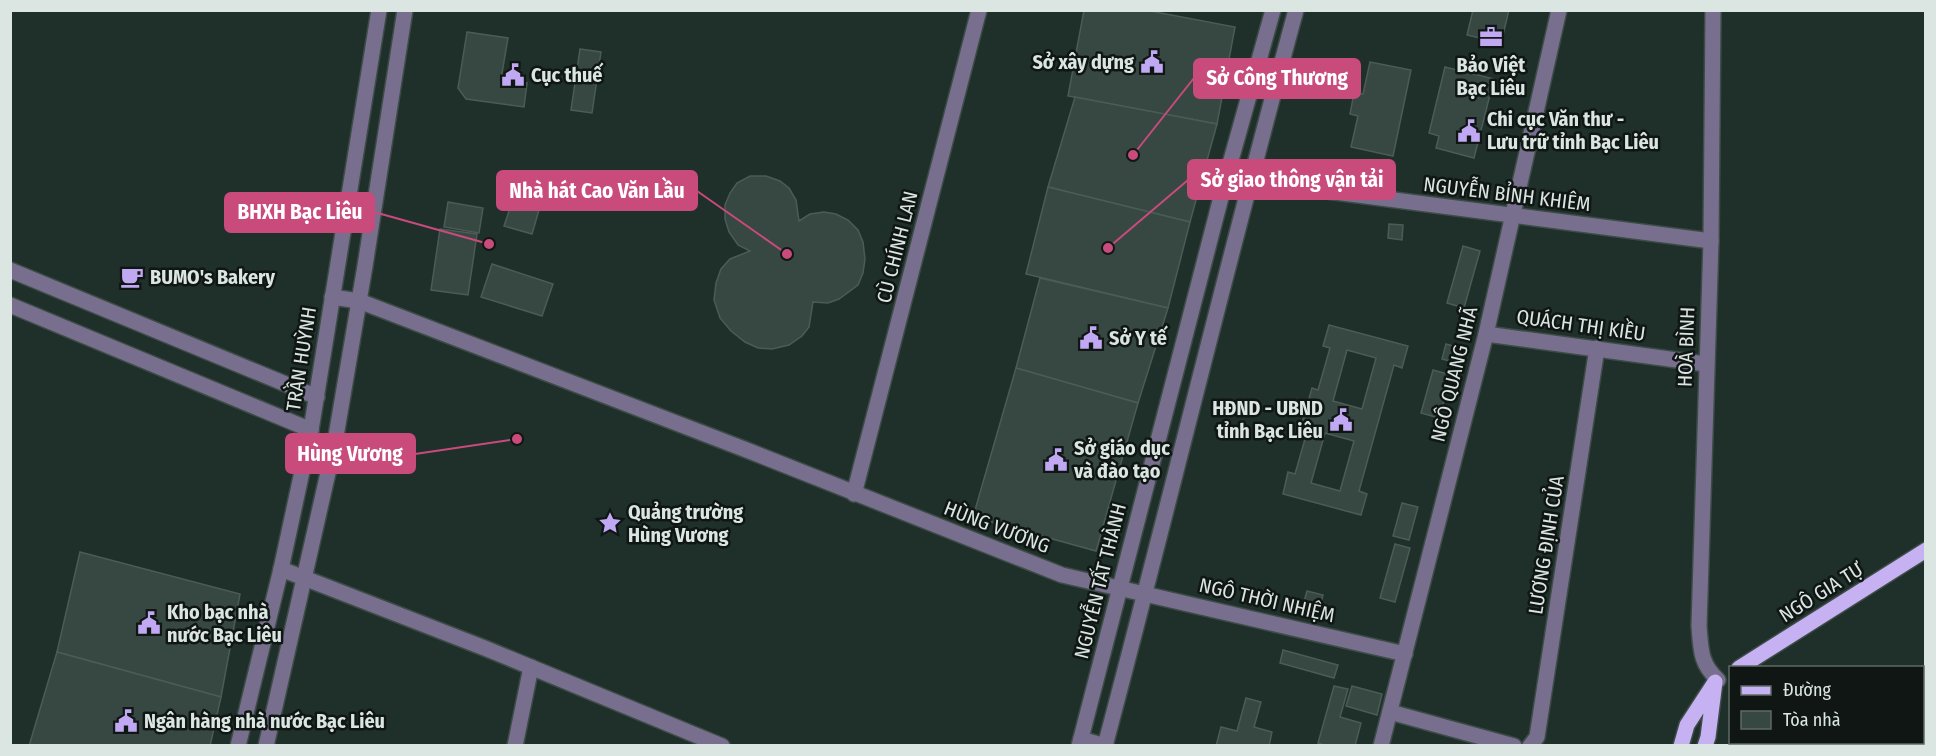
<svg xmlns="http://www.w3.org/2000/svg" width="1936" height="756" font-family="'Fira Sans Condensed',sans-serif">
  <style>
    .building { fill: #374842; stroke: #4b5c56; stroke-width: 1.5; fill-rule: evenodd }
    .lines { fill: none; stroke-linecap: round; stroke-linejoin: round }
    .minor-casing { stroke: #3d4c47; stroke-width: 18 }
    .major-casing { stroke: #3d4c47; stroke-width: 18 }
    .minor { stroke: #786f8e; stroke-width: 15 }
    .major { stroke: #c6b1f2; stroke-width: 15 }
    .labels { text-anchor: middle; stroke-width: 5; stroke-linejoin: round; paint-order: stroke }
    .poi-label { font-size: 20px; font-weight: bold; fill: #dbe5e1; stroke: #0f1613; text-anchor: start }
    .street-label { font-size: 20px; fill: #dbe5e1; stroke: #0f1613 }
    .leader { fill: none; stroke: #c84b7c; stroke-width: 2 }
    .callout-dot { fill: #c84b7c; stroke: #0f1613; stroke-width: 2 }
    .callout { fill: #c84b7c; stroke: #c84b7c; stroke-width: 2 }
    .callout-label { font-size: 21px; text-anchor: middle; font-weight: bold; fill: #fff }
  </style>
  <rect width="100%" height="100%" fill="#1f2f2a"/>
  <g class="building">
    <path d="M1084 10H1145L1235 27 1217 124 1068 96Z"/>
    <path d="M1473 10H1509L1501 43 1467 35Z"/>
    <path d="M467 32 508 38 501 79 527 83 524 107 466 99 458 88Z"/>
    <path d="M580 49 601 52 592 113 571 110Z"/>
    <path d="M1370 62 1411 70 1393 156 1351 147 1358 116 1350 114 1354 93 1363 94Z"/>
    <path d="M1445 67 1494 79 1474 158 1436 148 1439 136 1429 133Z"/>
    <path d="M1075 97 1217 124 1190 222 1048 187Z"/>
    <path d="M750 176H766L780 181 789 188 796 200 799 221 810 214 824 212 836 214 848 220 858 230 863 242 865 259 863 273 858 285 839 299 828 303 813 302 809 327 802 336 789 345 772 349 758 348 745 342 731 331 720 318 714 300 716 283 721 269 730 259 750 251 738 245 729 232 725 219V205L730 193 737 183Z"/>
    <path d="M1048 187 1190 222 1168 308 1026 274Z"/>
    <path d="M448 202 483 208 479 233 444 227Z"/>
    <path d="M512 202 539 210 532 234 504 226Z"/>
    <path d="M1389 224 1403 225 1402 240 1388 238Z"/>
    <path d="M440 229 477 234 468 295 431 290Z"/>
    <path d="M1463 246 1480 251 1464 308 1447 303Z"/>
    <path d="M492 264 553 284 542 316 481 297Z"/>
    <path d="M1040 278 1168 308 1138 403 1016 368Z"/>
    <path d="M1329 325 1408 346 1402 368 1394 365 1359 491 1367 494 1361 515 1283 494 1288 472 1295 474 1307 432 1300 430 1312 388 1318 390 1330 348 1323 346ZM1347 350 1376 358 1362 409 1333 401ZM1325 433 1354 441 1340 491 1311 483Z"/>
    <path d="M1446 344 1461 348 1457 363 1442 359Z"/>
    <path d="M1016 368 1138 403 1096 551 973 517Z"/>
    <path d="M1433 370 1451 375 1439 418 1421 413Z"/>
    <path d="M1402 503 1418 507 1409 540 1393 536Z"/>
    <path d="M1395 544 1410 548 1395 602 1380 598Z"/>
    <path d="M80 552 240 594 221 697 57 652Z"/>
    <path d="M1307 591 1323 595 1319 610 1303 605Z"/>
    <path d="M1283 650 1338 665 1334 678 1280 663Z"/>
    <path d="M57 652 221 697 210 746H29Z"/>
    <path d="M1334 686 1348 689 1340 717 1361 723 1355 746H1327L1318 743Z"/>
    <path d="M1352 686 1382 694 1377 715 1346 706Z"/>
    <path d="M1246 698 1261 702 1254 727 1272 732 1269 746H1216L1221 727 1237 731Z"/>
  </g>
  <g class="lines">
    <g class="minor-casing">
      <g id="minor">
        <path d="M1713 10 1711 241 1699 626C1701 650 1700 663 1718 680"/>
        <path d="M1226 178 1711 241"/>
        <path d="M10 270 317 397"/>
        <path d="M332 297 359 301 744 449 1062 575 1405 654"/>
        <path d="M10 305 311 430"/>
        <path d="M1486 334 1706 364"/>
        <path d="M854 494 979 10"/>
        <path d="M281 569 487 649 722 746"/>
        <path d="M1390 712 1514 746"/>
        <path d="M1922 738 1926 718"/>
        <path d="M1081 739 1105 746C1170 501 1229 255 1296 10"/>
        <path d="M238 746 281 569 311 430 379 10"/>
        <path d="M266 746 335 442 365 266 405 10"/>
        <path d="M515 746 531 667"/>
        <path d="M1079 746 1226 178 1273 10"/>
        <path d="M1381 746 1486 334 1559 10"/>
        <path d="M1530 746 1537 737 1597 348"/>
      </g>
    </g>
    <g class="major-casing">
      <g id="major">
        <path d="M1739 668 1926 550"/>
        <path d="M1681 746 1687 725 1715 682 1708 737 1705 746"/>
      </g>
    </g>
    <use href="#minor" class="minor"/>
    <use href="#major" class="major"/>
  </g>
  <defs>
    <g id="office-bare" transform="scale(1.8)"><path d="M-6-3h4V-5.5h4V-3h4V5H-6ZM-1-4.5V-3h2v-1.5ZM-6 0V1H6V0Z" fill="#c0a8f3" stroke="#0f1613" stroke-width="2.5" paint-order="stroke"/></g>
    <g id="civic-bare" transform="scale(1.8)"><path d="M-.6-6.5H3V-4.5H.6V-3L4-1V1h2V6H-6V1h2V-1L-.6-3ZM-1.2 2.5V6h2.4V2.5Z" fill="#c0a8f3" stroke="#0f1613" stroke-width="2.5" paint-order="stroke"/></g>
    <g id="cafe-bare" transform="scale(1.8)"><path d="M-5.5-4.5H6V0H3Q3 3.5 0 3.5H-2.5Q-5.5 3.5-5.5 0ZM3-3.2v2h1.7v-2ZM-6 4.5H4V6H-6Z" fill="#c0a8f3" stroke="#0f1613" stroke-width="2.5" paint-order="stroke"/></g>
    <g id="sight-bare" transform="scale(1.8)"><path d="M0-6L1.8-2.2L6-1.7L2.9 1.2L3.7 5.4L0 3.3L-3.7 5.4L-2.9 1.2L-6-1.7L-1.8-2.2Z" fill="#c0a8f3" stroke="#0f1613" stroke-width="2.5" paint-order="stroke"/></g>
  </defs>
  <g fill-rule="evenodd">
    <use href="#office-bare" x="1491" y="37"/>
    <use href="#civic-bare" x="1152" y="62"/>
    <use href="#civic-bare" x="513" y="75"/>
    <use href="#civic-bare" x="1469" y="131"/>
    <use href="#cafe-bare" x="132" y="277"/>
    <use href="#civic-bare" x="1091" y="338"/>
    <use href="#civic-bare" x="1341" y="420"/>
    <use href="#civic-bare" x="1056" y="460"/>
    <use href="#sight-bare" x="610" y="523"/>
    <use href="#civic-bare" x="149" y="623"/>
    <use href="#civic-bare" x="126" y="721"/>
  </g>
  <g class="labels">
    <g class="poi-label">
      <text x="1134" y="69" text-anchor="end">Sở xây dựng</text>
      <text x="1491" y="72" text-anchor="middle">Bảo Việt<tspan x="1491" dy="23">Bạc Liêu</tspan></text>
      <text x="531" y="82">Cục thuế</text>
      <text x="1487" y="126">Chi cục Văn thư -<tspan x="1487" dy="23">Lưu trữ tỉnh Bạc Liêu</tspan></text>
      <text x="150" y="284">BUMO's Bakery</text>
      <text x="1109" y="345">Sở Y tế</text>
      <text x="1323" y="415" text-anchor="end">HĐND - UBND<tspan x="1323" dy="23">tỉnh Bạc Liêu</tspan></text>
      <text x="1074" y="455">Sở giáo dục<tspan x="1074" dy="23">và đào tạo</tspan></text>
      <text x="628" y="519">Quảng trường<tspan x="628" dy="23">Hùng Vương</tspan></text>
      <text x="167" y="619">Kho bạc nhà<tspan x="167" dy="23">nước Bạc Liêu</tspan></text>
      <text x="144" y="728">Ngân hàng nhà nước Bạc Liêu</text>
    </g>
    <g class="street-label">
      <text transform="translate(1507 194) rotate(7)" y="7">NGUYỄN BỈNH KHIÊM</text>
      <text transform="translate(897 247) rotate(-76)" y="7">CÙ CHÍNH LAN</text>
      <text transform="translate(1581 325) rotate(8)" y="7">QUÁCH THỊ KIỀU</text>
      <text transform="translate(1686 347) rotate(-88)" y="7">HOÀ BÌNH</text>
      <text transform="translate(301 359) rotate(-81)" y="7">TRẦN HUỲNH</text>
      <text transform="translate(1454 374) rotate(-76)" y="7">NGÔ QUANG NHÃ</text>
      <text transform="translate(997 527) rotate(21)" y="7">HÙNG VƯƠNG</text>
      <text transform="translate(1546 545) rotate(-81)" y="7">LƯƠNG ĐỊNH CỦA</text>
      <text transform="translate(1100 581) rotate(-76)" y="7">NGUYỄN TẤT THÀNH</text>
      <text transform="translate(1821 592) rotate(-32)" y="7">NGÔ GIA TỰ</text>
      <text transform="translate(1267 600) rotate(13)" y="7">NGÔ THỜI NHIỆM</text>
    </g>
  </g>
  <path class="leader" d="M1133 155L1194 78M1108 248L1188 180M787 254L697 191M489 244L374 212M517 439L415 454"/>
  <g class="callout-dot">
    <circle cx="1133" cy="155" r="6"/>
    <circle cx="1108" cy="248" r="6"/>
    <circle cx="787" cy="254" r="6"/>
    <circle cx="489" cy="244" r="6"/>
    <circle cx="517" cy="439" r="6"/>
  </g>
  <g class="callout">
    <rect x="1194" y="59" width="166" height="39" rx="6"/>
    <rect x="1188" y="160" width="207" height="39" rx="6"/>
    <rect x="497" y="171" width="200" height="39" rx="6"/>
    <rect x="225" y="193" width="149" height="39" rx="6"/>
    <rect x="286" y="434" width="129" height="39" rx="6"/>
  </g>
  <g class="callout-label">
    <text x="1277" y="85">Sở Công Thương</text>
    <text x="1292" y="187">Sở giao thông vận tải</text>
    <text x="597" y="198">Nhà hát Cao Văn Lầu</text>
    <text x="300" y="219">BHXH Bạc Liêu</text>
    <text x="350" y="461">Hùng Vương</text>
  </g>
  <rect width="1936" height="756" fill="none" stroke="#dbe5e1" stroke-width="24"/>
  <rect x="1729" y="666" width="195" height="78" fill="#0f1613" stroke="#616965" stroke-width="1.5"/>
  <rect x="1741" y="686" width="30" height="9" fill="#c6b1f2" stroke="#616965" stroke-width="1.5"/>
  <text x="1783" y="696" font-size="18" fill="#dbe5e1">Đường</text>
  <rect x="1741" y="711" width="30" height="18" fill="#374842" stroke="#616965" stroke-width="1.5"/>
  <text x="1783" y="726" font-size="18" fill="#dbe5e1">Tòa nhà</text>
</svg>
